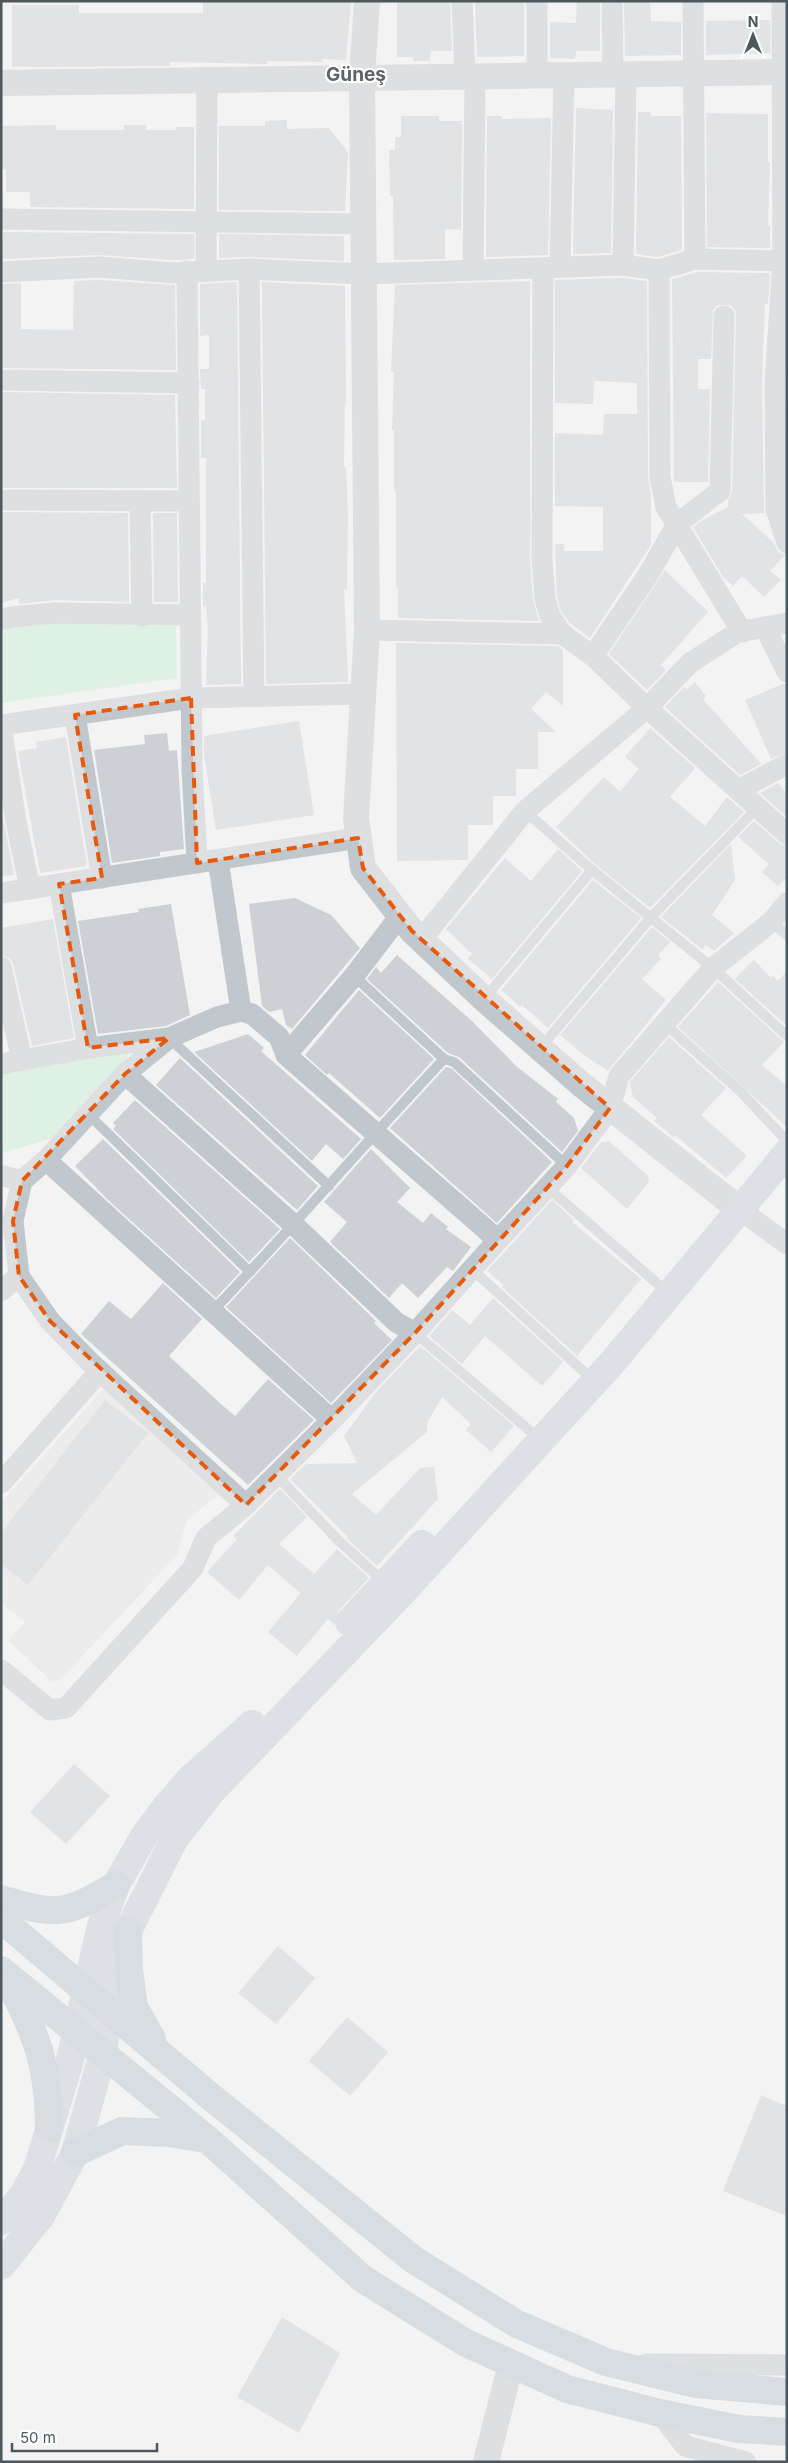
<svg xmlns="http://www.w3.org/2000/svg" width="788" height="2463" font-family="Inter,sans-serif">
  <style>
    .education { fill: #e5e4e4 }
    .green { fill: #c6edd3 }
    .building { fill: #cdd0d4 }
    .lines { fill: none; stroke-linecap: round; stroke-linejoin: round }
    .service { stroke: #c0c7cd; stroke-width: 10 }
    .minor { stroke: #c0c7cd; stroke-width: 21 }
    .tertiary { stroke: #c0c7cd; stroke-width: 26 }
    .secondary { stroke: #c0cad2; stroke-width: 28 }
    .primary { stroke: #b5c3ce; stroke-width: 28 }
    .marked { fill: none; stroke: #e8590c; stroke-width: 4; stroke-dasharray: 10 6; stroke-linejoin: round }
    .labels { text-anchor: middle; stroke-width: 4.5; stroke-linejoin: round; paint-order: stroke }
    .district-label { font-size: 19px; font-weight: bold; fill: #5f6367; stroke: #fff }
  </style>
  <rect width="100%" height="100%" fill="#f4f3f3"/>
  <path class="education" d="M107 1385 224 1490 187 1520 177 1555 59 1681H51L8 1640 25 1622 1 1603V1503Z"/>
  <g class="green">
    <path d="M176 621 177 678 1 703V634L14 622Z"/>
    <path d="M129 1043V1055L63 1135 1 1153V1063Z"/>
  </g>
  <g class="building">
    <path d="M203 1H351L346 60 322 59V62L267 61V64L170 62V66L12 67V5H79V13H203Z"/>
    <path d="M397 1H450L452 51H431L430 61H413V57H397Z"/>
    <path d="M475 1H524V56L477 57Z"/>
    <path d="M577 1H600V51H576L575 59 550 58V22L576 23Z"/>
    <path d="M624 1H650L651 21 681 22V55L625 56Z"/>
    <path d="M770 20V53L706 55V21Z"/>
    <path d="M576 108 613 110 611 253 573 254Z"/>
    <path d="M638 112H651V116H681L682 250 658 257 636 254Z"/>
    <path d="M706 113 768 114V162H770L768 226H770V248L707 247Z"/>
    <path d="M401 116H439V121H462L461 230 445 229V259L394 260 393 196H390L389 150H395V137H401Z"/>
    <path d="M487 116H502V119L551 118 548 255 486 257Z"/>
    <path d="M287 120V129L329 128 348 152 345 211 219 210V126H265V121Z"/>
    <path d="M56 125V130H124V125H146V130H177L176 127H194V209L30 207V192H6V169H1V126Z"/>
    <path d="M3 232 194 234V259L174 260 98 255 1 259Z"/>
    <path d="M219 234 344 236V261L250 257 219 258Z"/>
    <path d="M697 272 770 273 768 304H765L762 381 764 513 742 514 774 543 778 552 785 555 770 571 781 580 764 597 742 576 733 586 723 577 693 527 706 518 728 507V501L732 492 736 316 735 310 730 305H718L713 310 711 359H698V389H710L708 482H674L672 279Z"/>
    <path d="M622 278 647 281 648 477 651 495V545L590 638 570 623 561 611 557 597 555 544H564V551H603V507L555 506V433L603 435 604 414H637V383L594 381 593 404 555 403V280Z"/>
    <path d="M99 280 175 285 176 370 1 368V284L21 283V329L73 330 74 281Z"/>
    <path d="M530 281V560L533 600 539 621 398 618V587H396V491H394V430H392L394 372H391L395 285Z"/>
    <path d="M237 282 241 684 206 685 208 628 206 606H203V583H206V458H201V420H205V389H201L200 369H209V335L200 336V284Z"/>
    <path d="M262 282 345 286 346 404H345L344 467H346L348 514 347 589H344L348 682 266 684Z"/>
    <path d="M1 392 175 395 177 488H1Z"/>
    <path d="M1 512 128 513 129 602 55 600 19 604V598L1 603Z"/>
    <path d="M153 513H177L178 602H154Z"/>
    <path d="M665 570 708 612 661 665 666 670 647 690 609 654Z"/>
    <path d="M396 643 558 646 563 650V706L546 692 531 709 556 732H538V769H516V796H493V825H468V860L397 861Z"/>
    <path d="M695 682 706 696 703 699 761 764 740 775 665 707 684 687 687 689Z"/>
    <path d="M783 684H787V752L771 759 745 700Z"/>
    <path d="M299 721 314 815 216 830 204 755V736Z"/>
    <path d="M650 728 695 768 670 797 705 826 727 797 744 812 650 908 596 865 556 827 604 777 620 792 639 769 625 757Z"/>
    <path d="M167 733 169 751 177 750 184 849 160 852V856L112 863 94 750 145 744 144 735Z"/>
    <path d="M66 737 87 866 40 873 18 751 37 748 36 742Z"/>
    <path d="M778 783 787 794V817L760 793Z"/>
    <path d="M1 808 14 875 1 876Z"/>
    <path d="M754 821 779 843 787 846V877L778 886 762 872 769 864 738 837Z"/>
    <path d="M731 844 735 880 712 915 734 933 714 951 706 945 703 950 661 917Z"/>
    <path d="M558 849 582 871 492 979 468 959 472 954 446 929 505 858 531 881Z"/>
    <path d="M593 880 641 918 548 1028 522 1005 520 1007 501 990Z"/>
    <path d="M295 898 331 915 360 948 292 1029 286 1025 282 1009 269 1012 262 1006 249 904Z"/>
    <path d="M171 904 190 1015 166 1026 98 1034 78 921 139 912 138 909Z"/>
    <path d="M53 919 74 1038 32 1046 13 964 10 958 1 955V928Z"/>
    <path d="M652 927 670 942 658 955 661 959 642 979 666 1000 608 1071 584 1055 560 1035Z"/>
    <path d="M397 955 473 1022 516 1066 558 1099 556 1102 574 1118 578 1131 562 1152 459 1057 448 1053 367 979 376 967 381 973Z"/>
    <path d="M754 960 771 978 773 976 778 981 787 971V1026L735 979Z"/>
    <path d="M718 982 784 1042 762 1065 787 1086V1127L678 1027Z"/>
    <path d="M359 990 434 1059 380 1118 329 1073 327 1075 305 1055Z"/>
    <path d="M248 1034 264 1048 261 1051 361 1139 343 1159 326 1144 312 1161 194 1052Z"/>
    <path d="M669 1037 726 1088 701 1115 747 1156 726 1178 675 1135 673 1137 654 1121 657 1118 633 1097 630 1082Z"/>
    <path d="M180 1058 318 1186 297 1210 156 1085Z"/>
    <path d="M446 1067 451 1068 552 1162 497 1223 390 1128Z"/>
    <path d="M135 1100 280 1229 249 1262 113 1129 116 1126 113 1123Z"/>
    <path d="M103 1139 240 1272 216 1298 107 1199 75 1166Z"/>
    <path d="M609 1141 648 1176 649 1182 627 1209 581 1168 600 1143Z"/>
    <path d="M371 1149 410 1188 397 1202 423 1223 431 1213 448 1227 446 1229 471 1247 453 1271 447 1267 418 1298 402 1283 389 1298 330 1242 347 1222 324 1202Z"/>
    <path d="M552 1200 574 1220 572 1222 641 1279 577 1356 502 1287 504 1285 487 1271Z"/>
    <path d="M290 1238 373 1318 376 1321 374 1323 392 1340 331 1403 226 1307Z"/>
    <path d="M163 1283 202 1319 169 1356 222 1405 235 1416 268 1379 314 1420 248 1485 81 1334 109 1301 131 1319Z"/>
    <path d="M493 1298 563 1362 542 1386 485 1336 462 1364 429 1336 452 1310 470 1325Z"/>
    <path d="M420 1346 514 1426 491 1452 466 1430 471 1424 442 1397 427 1423V1432L352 1494 376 1515 420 1468 434 1467 438 1499 377 1566 346 1538 348 1537 290 1479 306 1464 357 1463 344 1436 375 1393Z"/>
    <path d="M105 1400 148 1433 28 1585 1 1564V1533Z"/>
    <path d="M280 1489 307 1517 279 1544 314 1574 337 1549 369 1578 338 1611 334 1625 328 1619 297 1656 268 1632 300 1594 299 1592 268 1565 239 1600 207 1572 237 1539 233 1536Z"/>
    <path d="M74 1764 110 1796 66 1844 30 1812Z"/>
    <path d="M278 1946 315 1978 276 2024 238 1993Z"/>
    <path d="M347 2017 388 2052 350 2096 309 2061Z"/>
    <path d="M761 2095 787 2106V2216L723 2191Z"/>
    <path d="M282 2317 340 2353 299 2433 237 2397Z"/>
  </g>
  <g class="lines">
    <g class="service">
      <path d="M525 811 592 870 713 968 787 1036"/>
      <path d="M771 922 787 935"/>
      <path d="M354 976 444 1059 454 1062 567 1166"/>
      <path d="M484 999 592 870"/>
      <path d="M665 1024 741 1092 783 1137"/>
      <path d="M169 1038 329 1186"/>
      <path d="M541 1047 652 916 758 807"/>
      <path d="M88 1114 250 1272"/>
      <path d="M547 1187 659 1285"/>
      <path d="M472 1269 583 1371"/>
      <path d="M212 1312C291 1229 366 1142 444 1059"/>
      <path d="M415 1333 529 1430"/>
      <path d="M276 1475 339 1541 385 1583"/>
    </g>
    <g class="minor">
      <path d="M462 1 465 75"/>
      <path d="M537 1V74"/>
      <path d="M612 1 613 73"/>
      <path d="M693 1 695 259"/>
      <path d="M782 1 783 261 775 381 776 509 787 543"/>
      <path d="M1 219 364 224"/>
      <path d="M623 265 626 73"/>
      <path d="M560 266 564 74"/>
      <path d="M543 268 542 560 545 599 550 616 562 634 593 656 647 708 787 834"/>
      <path d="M206 269 207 80"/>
      <path d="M249 269 254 697"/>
      <path d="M473 269 475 77"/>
      <path d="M659 270 660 477 666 507 742 632"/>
      <path d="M187 271 192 768 197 863"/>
      <path d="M1 272 99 267 174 273 249 269 365 274 623 265 659 270 695 259 787 261"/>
      <path d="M1 380 189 383"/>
      <path d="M1 500 189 501"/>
      <path d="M140 501 142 616"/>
      <path d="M1 620 11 617 55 613 190 615"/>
      <path d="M765 627 787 672"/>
      <path d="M367 630 562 634"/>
      <path d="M593 656 648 575 677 524 720 491 724 316"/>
      <path d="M75 715 102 878"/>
      <path d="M1 725 191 698 364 694"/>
      <path d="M1 726 16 821 30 889"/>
      <path d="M738 790 787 764"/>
      <path d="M218 860 241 1011"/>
      <path d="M1 893 358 838"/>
      <path d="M421 940 525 811 647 708 690 663 738 632 787 623"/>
      <path d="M1 967 22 1060"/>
      <path d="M88 1048 169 1038"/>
      <path d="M286 1055 354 976 399 917"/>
      <path d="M1 1064 88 1048 59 884"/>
      <path d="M125 1074 294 1225 396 1322 415 1333"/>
      <path d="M1 1175 22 1181"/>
      <path d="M739 1209 787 1244"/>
      <path d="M19 1276 13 1221 22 1181 46 1160"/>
      <path d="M1 1291 19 1276 50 1321 92 1364 246 1505"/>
      <path d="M332 1420 46 1160 125 1074 169 1038 217 1017 241 1011 252 1014 279 1037 286 1055 498 1240"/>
      <path d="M1 1483 100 1371"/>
      <path d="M1 1670 50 1710 66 1708 193 1568 206 1538 246 1505 332 1420 415 1333 498 1240 567 1166 610 1108 619 1076 713 968 771 922 787 903"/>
      <path d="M646 2364 787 2365"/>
      <path d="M660 2413 685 2446 746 2462"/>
    </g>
    <g class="tertiary">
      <path d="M367 1 362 77 367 630 356 818 363 868 412 931 484 999 582 1085 739 1209"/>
      <path d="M1 83 787 72"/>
      <path d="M486 2462 511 2364"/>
    </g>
    <g class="secondary">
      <path d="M349 1622 422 1544"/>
      <path d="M1 2221 23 2195 37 2169 69 2064 101 1926 116 1885 143 1838 165 1808 190 1779 252 1724"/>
      <path d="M1 2266 41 2216 75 2153 103 2053 109 2009 128 1931 174 1840 211 1792 400 1595 611 1364 787 1153"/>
    </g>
    <g class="primary">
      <path d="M1 1899C57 1916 66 1915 116 1885"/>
      <path d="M1 1919 211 2097 414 2260 517 2324 606 2362 695 2384 787 2392"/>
      <path d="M128 1931 129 1970 134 2007 152 2039"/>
      <path d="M1 1970 207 2139 363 2279 466 2343 567 2389 660 2413 739 2429 787 2432"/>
      <path d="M10 1984C38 2036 49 2070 49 2128"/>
      <path d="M75 2153 122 2131 169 2133 206 2139"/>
    </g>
  </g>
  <path d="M0 0H788V2463H0ZM191 698 197 863 358 838 363 868 412 931 610 1108 567 1166 415 1333 246 1505 50 1321 19 1276 13 1221 22 1181 125 1074 169 1038 88 1048 59 884 102 878 75 715Z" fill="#f4f3f3" fill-opacity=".55" fill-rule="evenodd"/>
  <path class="marked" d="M191 698 197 863 358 838 363 868 412 931 610 1108 567 1166 415 1333 246 1505 50 1321 19 1276 13 1221 22 1181 125 1074 169 1038 88 1048 59 884 102 878 75 715Z"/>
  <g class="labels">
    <g class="district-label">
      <text x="356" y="81">Güneş</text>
    </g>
  </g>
  <rect width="788" height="2463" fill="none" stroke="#4c575e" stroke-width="5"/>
  <g transform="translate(753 35)" stroke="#ffffff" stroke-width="4" paint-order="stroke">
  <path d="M0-4L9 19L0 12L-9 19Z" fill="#4c575e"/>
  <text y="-8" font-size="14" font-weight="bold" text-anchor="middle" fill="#4c575e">N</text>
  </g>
  <path d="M12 2443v8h145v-8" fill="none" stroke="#4c575e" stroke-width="2.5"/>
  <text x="20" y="2443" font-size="15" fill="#4c575e" stroke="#ffffff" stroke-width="4" paint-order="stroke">50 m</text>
</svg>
